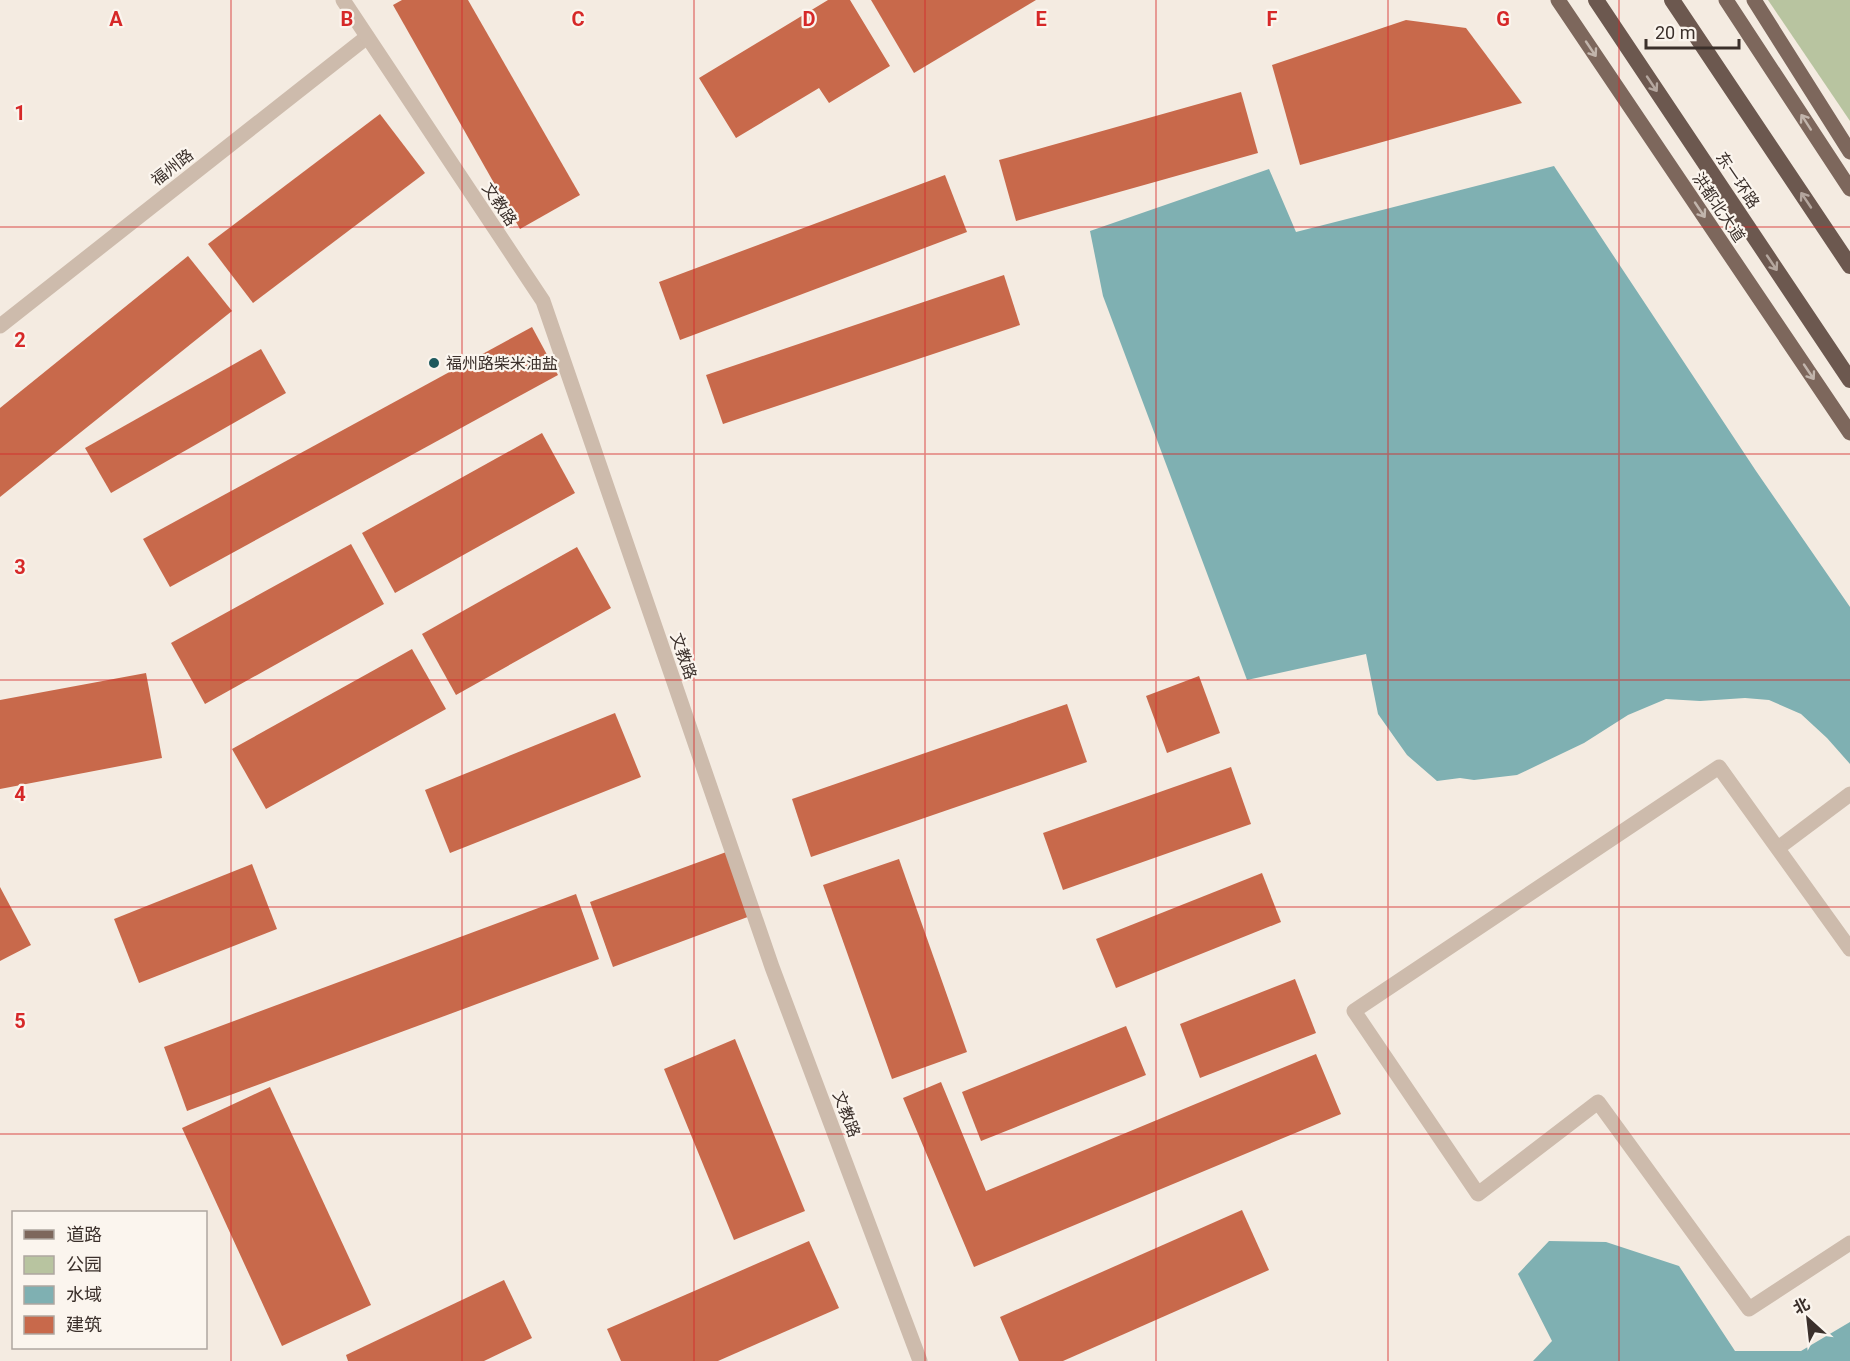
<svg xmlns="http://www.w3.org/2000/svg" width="1850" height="1361" font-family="Roboto,'Noto Sans SC',sans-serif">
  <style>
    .green { fill: #b8c4a0 }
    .water { fill: #7fb0b2 }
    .building { fill: #c8694b }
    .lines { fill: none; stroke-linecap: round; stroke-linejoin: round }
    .service { stroke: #cdbbac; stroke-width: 15 }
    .tertiary { stroke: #cdbbac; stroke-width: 15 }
    .primary { stroke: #7d675c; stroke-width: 15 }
    .trunk { stroke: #6c584f; stroke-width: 16 }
    .oneway { stroke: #c2b5ac }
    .oneway2 { stroke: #b4a69e }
    .grid { fill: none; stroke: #d62828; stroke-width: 1.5; stroke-opacity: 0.55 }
    .poi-dot { fill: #1f5a5e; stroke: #fbf5ee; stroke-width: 2 }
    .labels { text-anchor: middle; stroke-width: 4.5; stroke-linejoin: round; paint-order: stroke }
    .street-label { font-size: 16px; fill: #3b302b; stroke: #fbf5ee }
    .poi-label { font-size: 16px; fill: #3b302b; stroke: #fbf5ee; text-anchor: start }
    .grid-label { font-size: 20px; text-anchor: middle; font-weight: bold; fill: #d62828; stroke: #fbf5ee; stroke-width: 4.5; stroke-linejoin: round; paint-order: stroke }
  </style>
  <rect width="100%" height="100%" fill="#f4ebe1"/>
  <path class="green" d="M1768 0H1850V121Z"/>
  <g class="water">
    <path d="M1554 166 1756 471 1850 607V764L1827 738 1801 714 1769 700 1745 698 1700 701 1666 699 1628 715 1584 743 1517 775 1474 780 1460 778 1437 781 1407 755 1378 714 1366 654 1247 680 1103 296 1090 231 1269 169 1296 232Z"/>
    <path d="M1549 1241 1606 1242 1679 1266 1735 1351H1801L1850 1322V1361H1533L1552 1341 1518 1274Z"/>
  </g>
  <g class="building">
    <path d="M402 0H468L580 195 520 229 393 5Z"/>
    <path d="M828 0H850L890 66 829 103 819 88 736 138 699 78Z"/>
    <path d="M871 0H1036L914 73Z"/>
    <path d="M1406 20 1466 28 1522 103 1300 165 1272 65Z"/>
    <path d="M1241 92 1258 153 1016 221 999 160Z"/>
    <path d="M380 114 425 173 253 303 208 244Z"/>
    <path d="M945 175 967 232 680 340 659 282Z"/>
    <path d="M188 256 232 311 0 497V408Z"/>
    <path d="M1004 275 1020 325 723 424 706 375Z"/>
    <path d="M532 327 558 375 170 587 143 539Z"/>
    <path d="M261 349 286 393 111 493 85 448Z"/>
    <path d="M542 433 575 493 395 593 362 533Z"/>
    <path d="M351 544 384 604 205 704 171 643Z"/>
    <path d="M577 547 611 608 456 695 422 634Z"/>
    <path d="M412 649 446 709 266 809 232 749Z"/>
    <path d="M146 673 162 758 0 789V700Z"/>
    <path d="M1199 676 1220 733 1167 753 1146 696Z"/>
    <path d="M1067 704 1087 762 811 857 792 799Z"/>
    <path d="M615 713 641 777 450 853 425 790Z"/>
    <path d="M1231 767 1251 824 1063 890 1043 833Z"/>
    <path d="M729 851 753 915 613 967 590 902Z"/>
    <path d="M899 859 967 1052 892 1079 823 885Z"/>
    <path d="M252 864 277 929 139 983 114 919Z"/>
    <path d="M1262 873 1281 922 1116 988 1096 939Z"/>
    <path d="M0 887 31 945 0 961Z"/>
    <path d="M576 894 599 959 187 1111 164 1047Z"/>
    <path d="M1295 979 1316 1033 1200 1078 1180 1024Z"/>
    <path d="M1126 1026 1146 1075 981 1141 962 1092Z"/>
    <path d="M735 1039 805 1211 734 1240 664 1069Z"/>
    <path d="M1316 1054 1341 1114 974 1267 903 1098 941 1082 986 1191Z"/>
    <path d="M270 1087 371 1305 282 1346 182 1128Z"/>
    <path d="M1242 1210 1269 1270 1063 1361H1019L1000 1317Z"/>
    <path d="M809 1241 839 1308 718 1361H621L607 1329Z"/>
    <path d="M504 1280 532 1338 484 1361H348L346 1355Z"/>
  </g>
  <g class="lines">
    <g class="service">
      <path d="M0 326 367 37"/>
      <path d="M1778 848 1850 794"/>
      <path d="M1850 949 1719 767 1354 1011 1478 1194 1598 1102 1749 1309 1850 1243"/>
    </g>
    <path class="tertiary" d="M343 0 543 301 772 967 920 1361"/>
    <g class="primary">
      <path d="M1558 0 1850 433"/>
      <path d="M1726 0 1850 189"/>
      <path d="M1754 0 1850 152"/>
    </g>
    <g class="trunk">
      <path d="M1596 0 1850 380"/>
      <path d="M1672 0 1850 266"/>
    </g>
  </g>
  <defs><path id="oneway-shaft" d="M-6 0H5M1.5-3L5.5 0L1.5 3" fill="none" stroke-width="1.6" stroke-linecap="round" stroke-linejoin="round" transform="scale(1.5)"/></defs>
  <g class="oneway">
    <use href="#oneway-shaft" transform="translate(1591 49) rotate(56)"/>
    <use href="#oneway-shaft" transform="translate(1806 122) rotate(-123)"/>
    <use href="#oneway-shaft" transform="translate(1700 210) rotate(56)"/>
    <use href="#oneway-shaft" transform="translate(1809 372) rotate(56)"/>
  </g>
  <g class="oneway2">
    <use href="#oneway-shaft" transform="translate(1652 84) rotate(56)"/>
    <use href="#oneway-shaft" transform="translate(1806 200) rotate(-124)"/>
    <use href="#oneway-shaft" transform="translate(1772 263) rotate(56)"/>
  </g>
  <path class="grid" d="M231 0V1361M462 0V1361M694 0V1361M925 0V1361M1156 0V1361M1388 0V1361M1619 0V1361M0 227H1850M0 454H1850M0 680H1850M0 907H1850M0 1134H1850"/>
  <circle class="poi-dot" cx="434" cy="363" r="6"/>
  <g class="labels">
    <g class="street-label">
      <text transform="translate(172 167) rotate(-38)" y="6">福州路</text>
      <text transform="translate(1738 180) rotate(56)" y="6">东一环路</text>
      <text transform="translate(500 204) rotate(56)" y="6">文教路</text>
      <text transform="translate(1719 207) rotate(56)" y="6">洪都北大道</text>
      <text transform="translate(684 656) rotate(71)" y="6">文教路</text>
      <text transform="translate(847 1114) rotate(69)" y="6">文教路</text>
    </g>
    <g class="poi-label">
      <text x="446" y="369">福州路柴米油盐</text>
    </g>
  </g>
  <g class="grid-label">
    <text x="116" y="26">A</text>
    <text x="347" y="26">B</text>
    <text x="578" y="26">C</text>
    <text x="809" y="26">D</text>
    <text x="1041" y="26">E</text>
    <text x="1272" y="26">F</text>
    <text x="1503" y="26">G</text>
    <text x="20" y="120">1</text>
    <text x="20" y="347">2</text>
    <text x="20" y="574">3</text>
    <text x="20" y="801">4</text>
    <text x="20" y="1028">5</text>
  </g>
  <rect x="12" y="1211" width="195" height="138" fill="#fbf5ee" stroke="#aea6a0" stroke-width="1.5"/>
  <rect x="24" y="1230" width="30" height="9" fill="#7d675c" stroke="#aea6a0" stroke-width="1.5"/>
  <text x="66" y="1241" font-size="18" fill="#3b302b">道路</text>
  <rect x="24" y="1256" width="30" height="18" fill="#b8c4a0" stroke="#aea6a0" stroke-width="1.5"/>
  <text x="66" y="1271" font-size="18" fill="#3b302b">公园</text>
  <rect x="24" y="1286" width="30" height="18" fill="#7fb0b2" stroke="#aea6a0" stroke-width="1.5"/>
  <text x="66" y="1301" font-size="18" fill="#3b302b">水域</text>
  <rect x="24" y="1316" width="30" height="18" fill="#c8694b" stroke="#aea6a0" stroke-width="1.5"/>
  <text x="66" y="1331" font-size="18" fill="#3b302b">建筑</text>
  <g transform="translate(1808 1319) rotate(333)" stroke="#fbf5ee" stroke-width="4.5" paint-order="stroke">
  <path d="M0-4.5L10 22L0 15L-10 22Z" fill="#3b302b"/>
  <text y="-9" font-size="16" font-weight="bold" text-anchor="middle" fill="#3b302b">北</text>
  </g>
  <path d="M1646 39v9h93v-9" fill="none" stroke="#3b302b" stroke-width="3"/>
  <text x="1655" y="39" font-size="18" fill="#3b302b" stroke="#fbf5ee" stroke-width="4.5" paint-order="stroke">20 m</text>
</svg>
